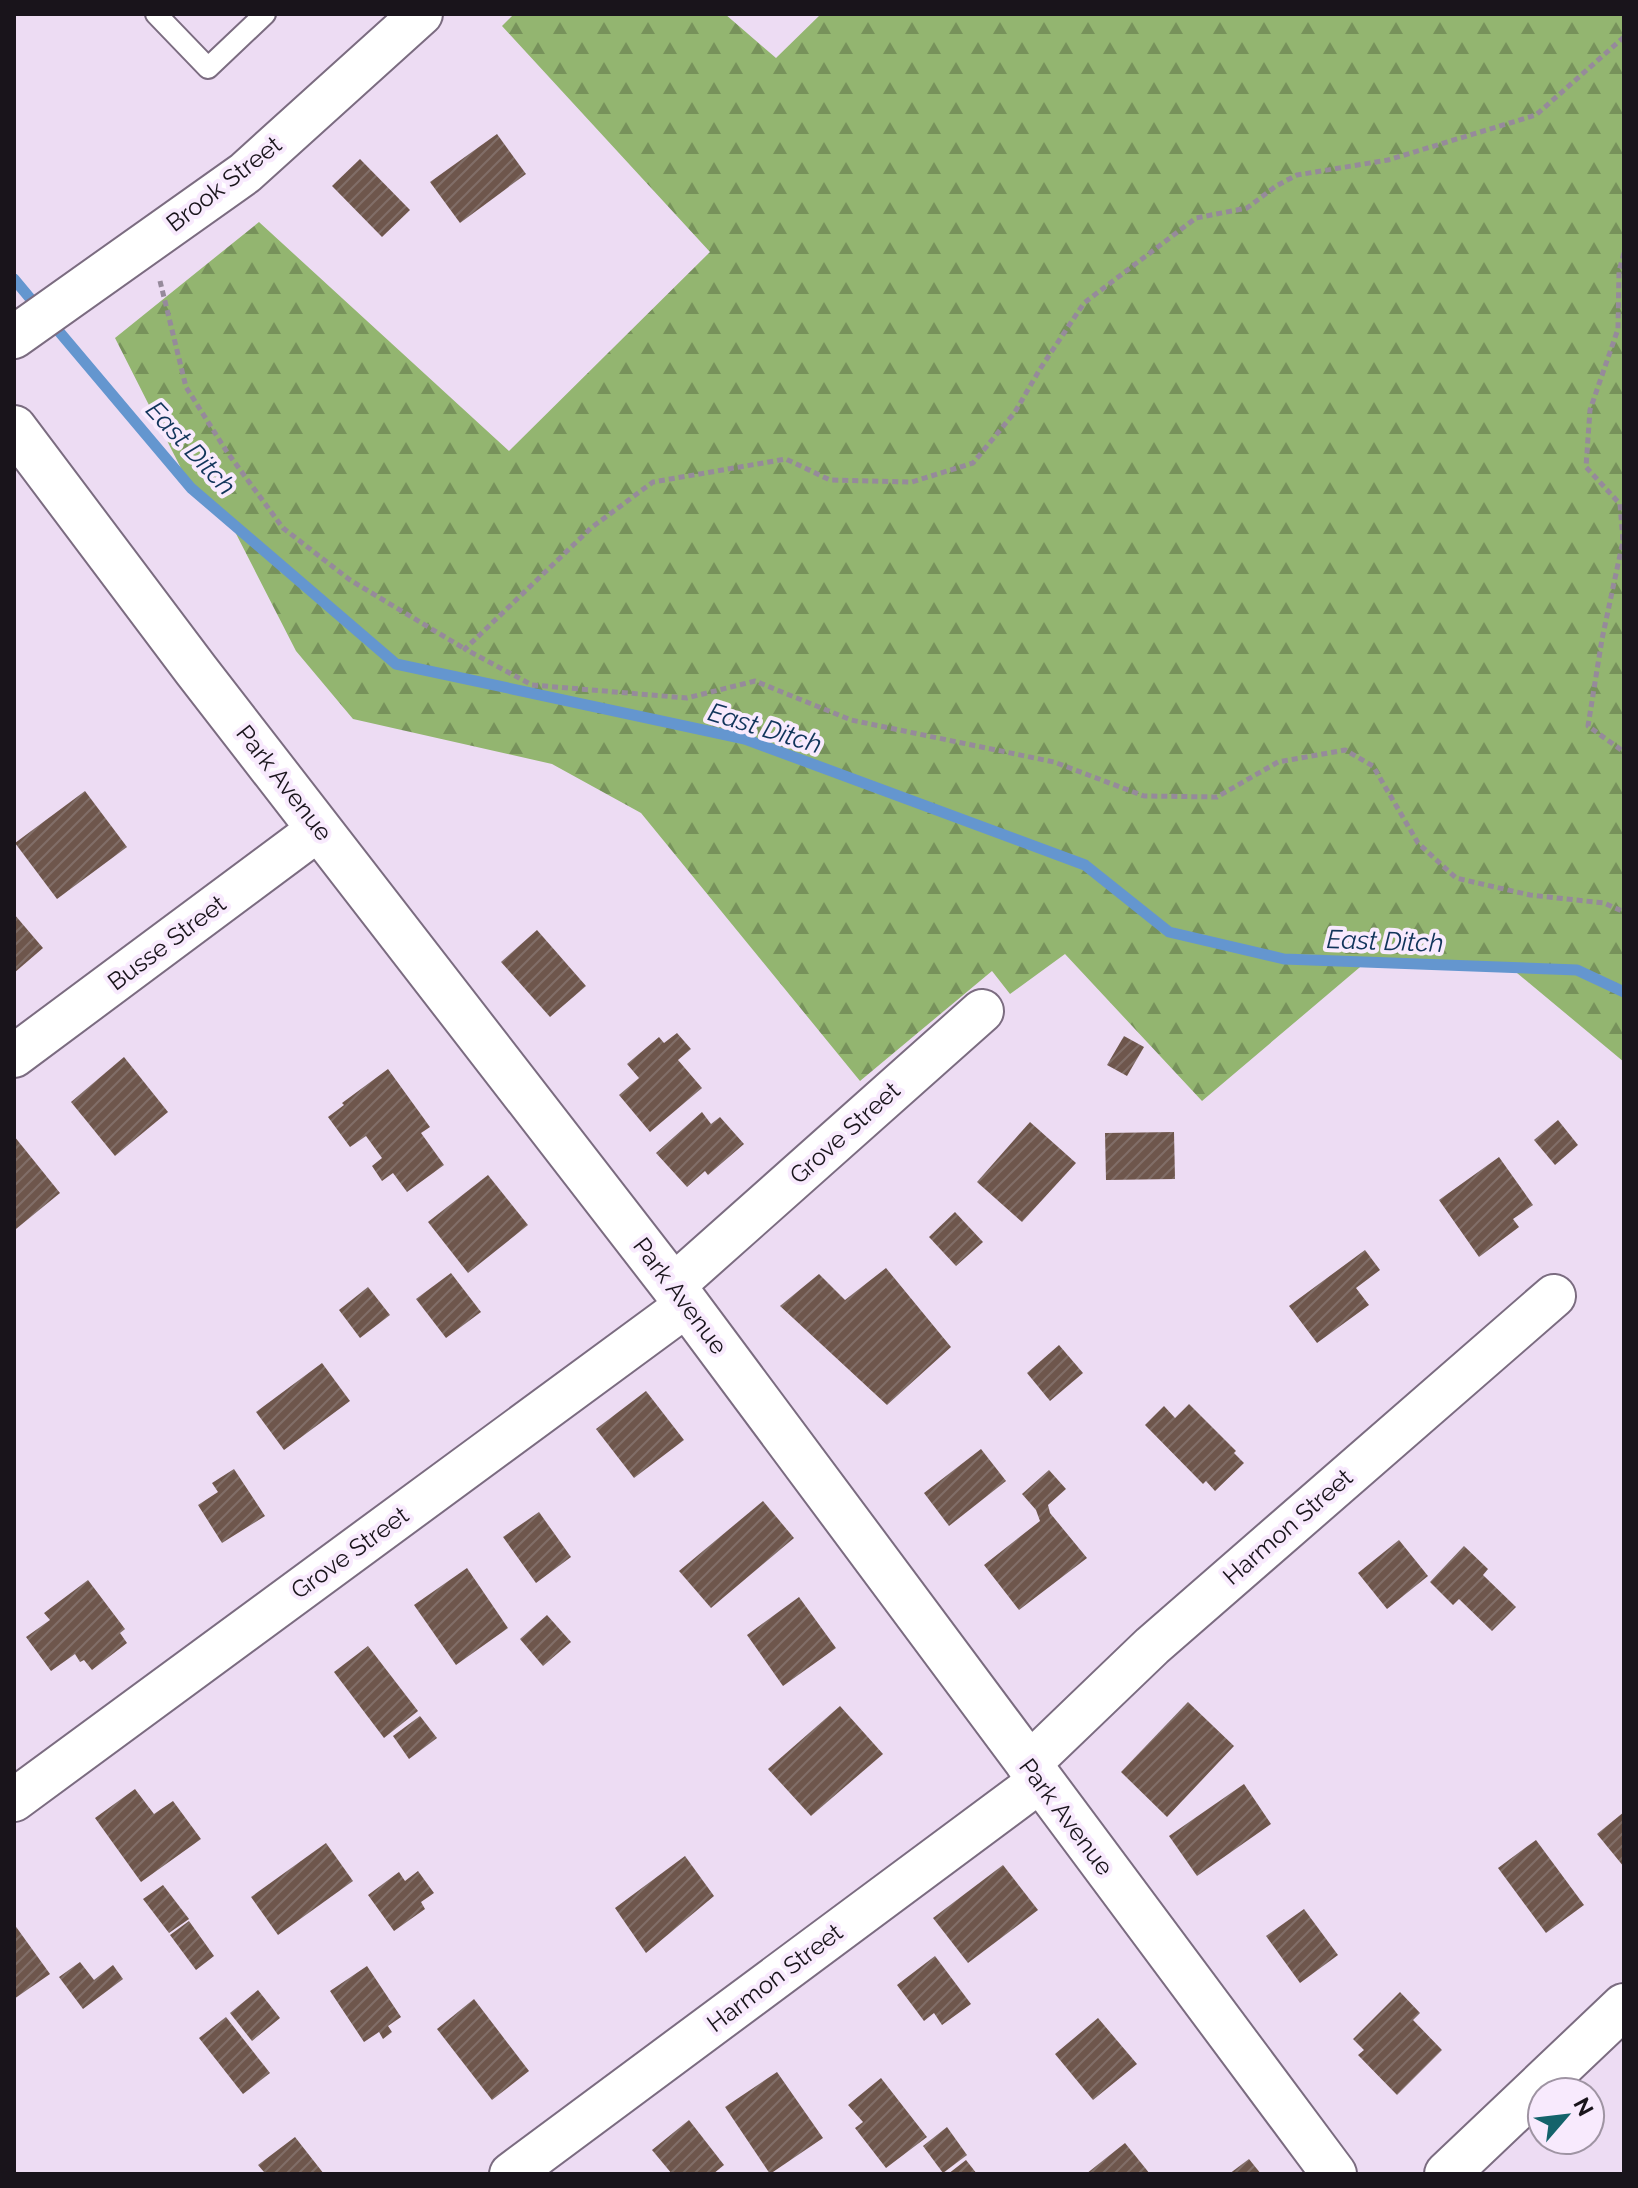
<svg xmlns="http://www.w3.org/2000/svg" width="1638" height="2188" font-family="Raleway,sans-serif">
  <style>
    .forest { fill: url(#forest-firs) }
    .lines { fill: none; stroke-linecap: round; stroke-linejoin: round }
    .stream { stroke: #6496cf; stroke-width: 11 }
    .building { fill: url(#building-hatch) }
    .service-casing { stroke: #7b6c80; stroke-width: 24 }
    .minor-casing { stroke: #7b6c80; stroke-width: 46 }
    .tertiary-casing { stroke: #7b6c80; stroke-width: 48 }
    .path { stroke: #968a9b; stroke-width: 5; stroke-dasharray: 6 4; stroke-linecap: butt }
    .service { stroke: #fff; stroke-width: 20 }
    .minor { stroke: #fff; stroke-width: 42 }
    .tertiary { stroke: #fff; stroke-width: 44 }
    .labels { text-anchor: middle; stroke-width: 8; stroke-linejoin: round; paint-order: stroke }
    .street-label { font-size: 24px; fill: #19141b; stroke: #f8eafd }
    .water-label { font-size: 26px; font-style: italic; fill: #10345a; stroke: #f8eafd }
  </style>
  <defs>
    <pattern id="forest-firs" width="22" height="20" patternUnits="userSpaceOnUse" patternTransform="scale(2)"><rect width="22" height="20" fill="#93b570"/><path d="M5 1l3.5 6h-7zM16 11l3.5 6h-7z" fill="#77925b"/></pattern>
    <pattern id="building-hatch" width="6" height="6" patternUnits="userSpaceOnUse" patternTransform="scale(2)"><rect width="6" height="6" fill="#6e564c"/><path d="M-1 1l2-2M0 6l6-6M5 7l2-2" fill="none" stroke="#816e68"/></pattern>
  </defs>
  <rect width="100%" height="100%" fill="#eddcf3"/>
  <path class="forest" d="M514 14H725L776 58 821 14H1624V1062L1511 968 1366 962 1202 1101 1065 954 1010 994 992 971 860 1081 641 813 552 764 353 719 296 651 229 520 191 488 115 338 259 222 509 451 710 252 502 26Z"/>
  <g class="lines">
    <g class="stream">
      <path d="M14 279 39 309"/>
      <path d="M51 322 191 488 396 664 745 739 1085 865 1169 932 1284 959 1577 970 1624 992"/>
    </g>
  </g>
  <g class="building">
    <path d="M497 134 526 174 460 223 430 182Z"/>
    <path d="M360 159 410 210 382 237 332 186Z"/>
    <path d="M85 791 127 847 57 899 15 843Z"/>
    <path d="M14 914 43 948 14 973Z"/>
    <path d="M537 930 586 986 550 1017 501 962Z"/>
    <path d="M677 1033 691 1049 678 1060 702 1088 650 1132 619 1095 639 1078 627 1064 659 1037 664 1043Z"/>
    <path d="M1124 1036 1144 1047 1127 1076 1107 1065Z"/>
    <path d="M124 1057 168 1112 115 1156 71 1102Z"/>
    <path d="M388 1069 430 1127 421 1133 444 1165 407 1192 393 1173 382 1181 372 1166 382 1158 366 1136 350 1147 328 1117 344 1105 342 1103Z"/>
    <path d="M702 1112 711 1124 720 1117 744 1144 708 1175 705 1171 687 1187 656 1153Z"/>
    <path d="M1558 1120 1578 1145 1555 1165 1534 1140Z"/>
    <path d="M1030 1122 1076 1163 1022 1222 977 1182Z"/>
    <path d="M1174 1132 1175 1179 1106 1180 1105 1133Z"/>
    <path d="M14 1136 60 1193 16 1229 14 1227Z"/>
    <path d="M1499 1157 1533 1205 1513 1219 1519 1227 1479 1257 1439 1200Z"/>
    <path d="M488 1175 528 1225 468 1273 428 1222Z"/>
    <path d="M955 1212 983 1242 956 1266 929 1237Z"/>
    <path d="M1365 1250 1380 1270 1356 1288 1369 1305 1317 1343 1289 1306Z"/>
    <path d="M886 1268 951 1347 887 1405 780 1306 819 1274 845 1300Z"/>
    <path d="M451 1273 481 1312 446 1338 416 1299Z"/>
    <path d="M368 1287 390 1315 360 1338 339 1310Z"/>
    <path d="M1059 1345 1083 1373 1050 1401 1027 1373Z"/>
    <path d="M322 1363 350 1401 284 1450 256 1412Z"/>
    <path d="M646 1391 684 1440 634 1478 596 1429Z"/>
    <path d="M1189 1404 1236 1451 1234 1453 1244 1463 1215 1491 1206 1481 1203 1484 1145 1425 1164 1406 1175 1418Z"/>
    <path d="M981 1449 1006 1481 949 1526 924 1493Z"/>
    <path d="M234 1469 265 1516 222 1543 198 1505 218 1492 212 1483Z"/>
    <path d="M1049 1470 1066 1489 1048 1505 1050 1513 1087 1558 1019 1610 984 1565 1040 1521 1036 1510 1022 1494Z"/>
    <path d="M763 1501 794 1538 711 1608 679 1571Z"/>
    <path d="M539 1512 571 1557 536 1583 503 1537Z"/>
    <path d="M1399 1540 1428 1576 1387 1609 1358 1573Z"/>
    <path d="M1464 1546 1488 1569 1483 1575 1516 1607 1492 1631 1459 1599 1453 1605 1430 1582Z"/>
    <path d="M467 1568 508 1628 456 1665 414 1605Z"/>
    <path d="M88 1580 125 1629 120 1633 127 1643 92 1670 84 1660 80 1662 75 1654 51 1671 26 1637 50 1620 44 1613Z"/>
    <path d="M799 1597 836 1648 783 1686 747 1635Z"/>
    <path d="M547 1615 571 1642 543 1666 520 1639Z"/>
    <path d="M368 1646 418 1711 384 1738 334 1672Z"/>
    <path d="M1188 1702 1234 1746 1167 1817 1121 1772Z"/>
    <path d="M840 1706 883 1754 811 1816 768 1769Z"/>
    <path d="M420 1716 437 1738 409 1759 393 1736Z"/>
    <path d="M1244 1784 1271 1824 1197 1876 1169 1836Z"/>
    <path d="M135 1789 154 1814 173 1801 201 1839 141 1882 95 1818Z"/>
    <path d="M1624 1812V1867L1597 1834Z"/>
    <path d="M1536 1840 1584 1905 1546 1933 1498 1868Z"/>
    <path d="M326 1843 353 1881 278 1935 251 1897Z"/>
    <path d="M685 1856 714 1896 646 1953 615 1908Z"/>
    <path d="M1003 1865 1038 1910 968 1963 933 1918Z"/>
    <path d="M418 1871 434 1893 421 1902 425 1909 394 1931 368 1895 399 1872 405 1881Z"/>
    <path d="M163 1885 189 1919 169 1933 143 1899Z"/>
    <path d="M1304 1909 1338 1955 1300 1983 1266 1936Z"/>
    <path d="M189 1921 214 1956 196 1970 170 1935Z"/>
    <path d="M14 1924 50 1974 14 1999Z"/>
    <path d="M935 1956 971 2004 942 2025 934 2013 924 2021 897 1985Z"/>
    <path d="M80 1962 94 1980 113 1965 123 1979 83 2009 59 1977Z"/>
    <path d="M367 1966 401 2017 388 2026 392 2032 383 2039 379 2032 364 2042 330 1991Z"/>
    <path d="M258 1990 280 2018 252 2041 230 2013Z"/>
    <path d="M1400 1992 1420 2013 1413 2020 1442 2050 1397 2095 1358 2055 1364 2050 1353 2039Z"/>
    <path d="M474 1999 529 2071 492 2100 437 2029Z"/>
    <path d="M226 2017 270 2073 243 2094 199 2038Z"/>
    <path d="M1098 2018 1137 2064 1093 2100 1055 2054Z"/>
    <path d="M777 2072 823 2138 770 2174 725 2107Z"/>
    <path d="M881 2078 927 2137 886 2168 855 2128 863 2122 848 2105Z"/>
    <path d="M689 2120 724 2165 713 2174H672L652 2150Z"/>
    <path d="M947 2127 967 2155 943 2173 923 2146Z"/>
    <path d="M295 2137 324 2174H261L264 2172 258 2165Z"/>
    <path d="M1125 2143 1150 2174H1086Z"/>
    <path d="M1249 2159 1261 2174H1229Z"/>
    <path d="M966 2160 977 2174H948Z"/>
  </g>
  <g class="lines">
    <g class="service-casing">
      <path id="service" d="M156 14 208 68 265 14"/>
    </g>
    <g class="minor-casing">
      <g id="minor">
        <path d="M14 337 245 173 421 14"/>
        <path d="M14 1056 319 829"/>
        <path d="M673 1286 982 1011"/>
        <path d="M1028 1765 1152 1646 1554 1296"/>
        <path d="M14 1800 687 1305"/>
        <path d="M511 2174 1040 1781"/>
      </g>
    </g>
    <g class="tertiary-casing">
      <g id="tertiary">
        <path d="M14 428 196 670 673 1286 1334 2174"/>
        <path d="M1447 2174 1624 2006"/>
      </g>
    </g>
    <g class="path">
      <path d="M1624 37 1536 115 1388 160 1297 175 1276 186 1247 208 1196 218 1084 303 1040 369 1015 412 973 463 912 482 830 480 786 459 653 482 591 528 465 649 532 685 687 698 755 681 851 720 1054 762 1144 796 1217 797 1278 762 1345 750 1373 766 1418 843 1456 878 1530 895 1604 903 1624 912"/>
      <path d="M1624 253 1619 271 1618 329 1590 410 1586 467 1620 504 1623 541 1602 639 1588 726 1624 752"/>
      <path d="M160 281 186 387 227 452 283 528 350 580 465 649"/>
    </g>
    <use href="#service" class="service"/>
    <use href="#minor" class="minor"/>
    <use href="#tertiary" class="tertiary"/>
  </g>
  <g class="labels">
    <g class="street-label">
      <text transform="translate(224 184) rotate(-38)" y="8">Brook Street</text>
      <text transform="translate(284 783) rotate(52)" y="8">Park Avenue</text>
      <text transform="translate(167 943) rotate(-37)" y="8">Busse Street</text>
      <text transform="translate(845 1133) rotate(-42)" y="8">Grove Street</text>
      <text transform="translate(680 1296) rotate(53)" y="8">Park Avenue</text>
      <text transform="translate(1288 1527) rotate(-41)" y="8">Harmon Street</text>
      <text transform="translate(350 1553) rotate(-36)" y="8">Grove Street</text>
      <text transform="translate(1066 1817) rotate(53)" y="8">Park Avenue</text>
      <text transform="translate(775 1978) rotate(-37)" y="8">Harmon Street</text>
    </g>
    <g class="water-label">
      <text transform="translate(191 448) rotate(47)" y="9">East Ditch</text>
      <text transform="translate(765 728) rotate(17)" y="9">East Ditch</text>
      <text transform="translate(1385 941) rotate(2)" y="9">East Ditch</text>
    </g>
  </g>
  <rect width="1638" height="2188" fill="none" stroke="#19141b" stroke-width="32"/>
  <g transform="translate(1566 2116) rotate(62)"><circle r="38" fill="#f8eafd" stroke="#9f94a3" stroke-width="2"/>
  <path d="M0-6L14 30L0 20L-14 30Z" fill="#14636b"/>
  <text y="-12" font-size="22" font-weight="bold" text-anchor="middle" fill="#19141b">N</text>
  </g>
</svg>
